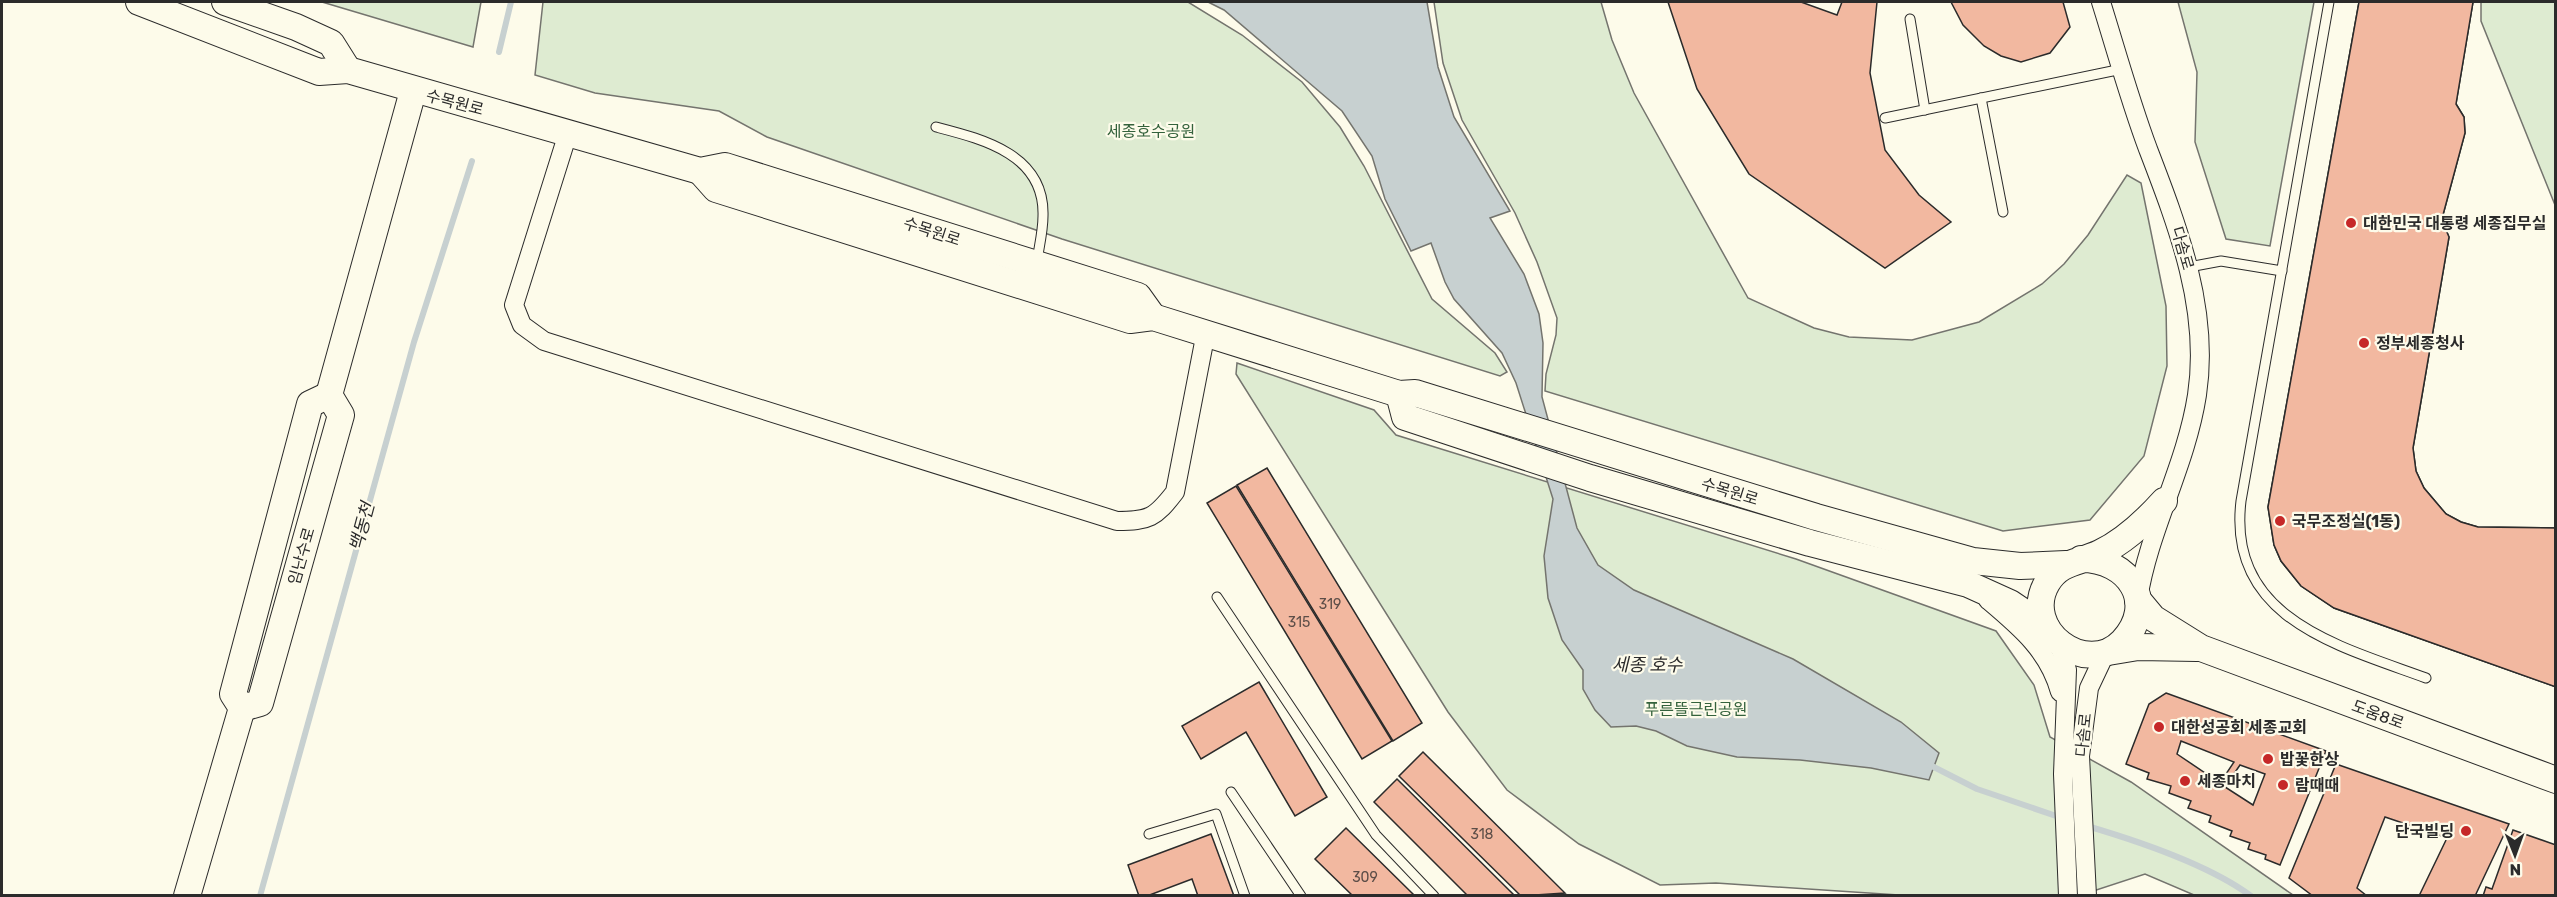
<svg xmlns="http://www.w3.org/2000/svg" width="2557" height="897" font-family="Rubik,'Noto Sans KR',sans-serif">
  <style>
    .green { fill: #deebd1; stroke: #74746e; stroke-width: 1.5 }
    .water { fill: #c7d0d0; stroke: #74746e; stroke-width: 1.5 }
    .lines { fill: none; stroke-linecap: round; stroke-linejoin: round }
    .stream { stroke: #c7d0d0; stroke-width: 6 }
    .building { fill: #f2b8a0; stroke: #2b2b2b; stroke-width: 1.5; fill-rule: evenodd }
    .lane-casing { stroke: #2b2b2b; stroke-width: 11 }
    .street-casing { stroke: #2b2b2b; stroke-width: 20 }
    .secondary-casing { stroke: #2b2b2b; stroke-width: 28 }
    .lane { stroke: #fdfbea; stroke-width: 9 }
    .street { stroke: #fdfbea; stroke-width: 18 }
    .secondary { stroke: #fdfbea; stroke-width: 26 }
    .poi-dot { fill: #c62828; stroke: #fdfbea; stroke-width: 2 }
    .labels { text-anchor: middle; stroke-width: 4.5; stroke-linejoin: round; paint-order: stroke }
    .number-label { font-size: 14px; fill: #5d4e48 }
    .street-label { font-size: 16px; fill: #2b2b2b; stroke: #fdfbea }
    .park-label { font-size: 16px; fill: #34623c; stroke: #fdfbea }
    .poi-label { font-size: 16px; font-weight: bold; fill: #2b2b2b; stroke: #fdfbea; text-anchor: start }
    .water-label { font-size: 18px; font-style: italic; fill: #2b2b2b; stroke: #fdfbea }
  </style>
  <rect width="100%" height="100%" fill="#fdfbea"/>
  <g class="green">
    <path d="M322 2H481L473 47Z"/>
    <path d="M543 2H1188L1242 35 1302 82 1340 127 1364 166 1432 299 1495 353 1507 372 1500 376 1062 239 767 137 719 111 595 93 535 75Z"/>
    <path d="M1434 2H1601L1612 40 1634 93 1748 298 1814 328 1849 337 1912 340 1979 322 2042 284 2064 264 2088 235 2127 175 2141 183 2166 306 2167 366 2144 456 2090 520 2003 531 1545 391 1546 374 1556 335 1557 318 1537 262 1515 213 1462 120 1443 63Z"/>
    <path d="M2178 2H2314L2270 246 2226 239 2195 142 2197 72Z"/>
    <path d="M2481 2H2555V205L2481 21Z"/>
    <path d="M1237 363 1374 410 1396 435 1796 559 1996 631 2034 685 2050 737 2131 782 2293 895H2194L2145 874 2078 896H1914L1716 883 1660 885 1579 844 1507 790 1448 712 1236 374Z"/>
  </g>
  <path class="water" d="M1208 2H1427L1438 67 1454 117 1510 211 1490 218 1524 274 1539 314 1543 343 1542 397 1577 528 1598 565 1634 590 1793 659 1901 722 1939 753 1929 780 1871 768 1800 760 1737 757 1687 746 1656 731 1636 726 1611 727 1595 710 1583 689V670L1562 640 1548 598 1544 556 1553 499 1516 383 1502 353 1454 299 1445 282 1431 243 1411 251 1385 199 1372 156 1342 111 1224 10Z"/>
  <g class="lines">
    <g class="stream">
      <path d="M499 52 511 2"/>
      <path d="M1928 764 1977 789 2062 818"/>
      <path d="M2087 826C2138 841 2208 864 2251 896"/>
      <path d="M260 896 414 342 472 161"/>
    </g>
  </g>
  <g class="building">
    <path d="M1668 2H1801L1837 15 1842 2H1877L1870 73 1885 150 1919 195 1951 222 1885 268 1749 174 1697 89Z"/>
    <path d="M1951 2H2063L2070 27 2050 53 2021 62 2001 56 1984 46 1963 25Z"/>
    <path d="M2359 2H2473L2456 104 2464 117 2465 133 2440 226 2446 230 2449 237 2413 448 2416 471 2424 488 2446 514 2461 522 2478 527 2556 528V687L2334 608 2301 586 2281 561 2274 545 2268 507Z"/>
    <path d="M2359 2H2473L2456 104 2464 117 2465 133 2440 226 2446 230 2449 237 2413 448 2416 471 2424 488 2446 514 2461 522 2478 527 2556 528V687L2334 608 2301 586 2281 561 2274 545 2268 507Z"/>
    <path d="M1267 468 1422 723 1393 741 1237 485Z"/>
    <path d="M1236 486 1392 741 1362 759 1207 503Z"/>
    <path d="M1259 682 1327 797 1295 816 1246 732 1201 759 1182 726Z"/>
    <path d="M2166 693 2326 751 2280 865 2265 859 2266 855 2248 849 2250 843 2230 836 2232 831 2209 822 2211 816 2188 808 2191 801 2169 793 2171 786 2147 779 2149 773 2126 764 2149 704ZM2181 741 2234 762 2220 783 2177 754ZM2240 765 2265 774 2253 805 2225 787Z"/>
    <path d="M1423 752 1565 893 1521 896 1399 776Z"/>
    <path d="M2336 764 2509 824 2475 896H2419L2447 838 2385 817 2357 888 2367 896H2313L2289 878Z"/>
    <path d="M1397 779 1515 896H1468L1374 802Z"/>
    <path d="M1346 828 1415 896H1353L1315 859Z"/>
    <path d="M2513 830 2556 845V896H2483L2486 887 2492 889Z"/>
    <path d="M1211 834 1234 896H1198L1192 879 1147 896H1139L1128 865Z"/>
  </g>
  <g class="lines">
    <g class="lane-casing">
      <g id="lane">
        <path d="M2329 2 2241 501C2227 619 2339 646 2426 678"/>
        <path d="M1910 19 1925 110"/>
        <path d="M1981 98 2003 212"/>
        <path d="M1885 118 2122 69"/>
        <path d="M936 127C982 139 1045 154 1043 216 1043 231 1039 247 1037 261"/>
        <path d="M2189 267 2221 261 2282 271"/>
        <path d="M1217 597 1376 835 1434 896"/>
        <path d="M1231 792 1301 896"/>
        <path d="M1149 834 1216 814 1245 896"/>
      </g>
    </g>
    <g class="street-casing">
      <g id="street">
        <path d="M2101 2C2116 50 2130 101 2148 149 2178 227 2210 310 2197 395 2186 466 2149 529 2138 599"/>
        <path d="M568 133 514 305 522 325 544 341 1117 521C1149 521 1155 518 1175 492L1206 332"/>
        <path d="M1988 600C2020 627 2049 651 2060 692"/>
        <path d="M2059 644 2067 670 2063 774 2068 896"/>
        <path d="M2087 896 2080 756 2089 688 2106 652"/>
      </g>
    </g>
    <g class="secondary-casing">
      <g id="secondary">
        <path d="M139 2 319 72 348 70 700 171 725 166 1138 296 1153 317"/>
        <path d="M225 2 296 27 331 43 348 70"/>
        <path d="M700 171 716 189 1130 320 1153 317 1399 394 1415 393 1816 517 1973 561 2020 566 2066 564"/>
        <path d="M1399 394 1405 417 1590 478 1810 543 1968 584 2010 603 2046 627"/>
        <path d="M2081 559C2129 559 2158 603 2123 641 2086 680 2020 629 2047 583 2060 561 2079 563 2100 553 2125 541 2146 521 2164 501"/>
        <path d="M2138 600 2153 618 2201 648 2556 780"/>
        <path d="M2108 652 2138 647 2197 648"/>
        <path d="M242 708 260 703 341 415 329 395 413 91"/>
        <path d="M187 896 242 708 233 694 310 404 329 395"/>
      </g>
    </g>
    <use href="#lane" class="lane"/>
    <use href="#street" class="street"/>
    <use href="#secondary" class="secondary"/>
  </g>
  <g class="poi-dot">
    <circle cx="2351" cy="223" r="6"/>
    <circle cx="2364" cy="343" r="6"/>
    <circle cx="2280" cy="521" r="6"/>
    <circle cx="2159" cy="727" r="6"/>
    <circle cx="2268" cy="759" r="6"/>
    <circle cx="2185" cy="781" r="6"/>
    <circle cx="2283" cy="785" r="6"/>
    <circle cx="2466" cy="831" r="6"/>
  </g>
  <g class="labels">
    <g class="number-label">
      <text x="1330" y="609">319</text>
      <text x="1299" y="627">315</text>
      <text x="1482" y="839">318</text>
      <text x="1365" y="882">309</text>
    </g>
    <g class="street-label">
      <text transform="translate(455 102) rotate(15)" y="6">수목원로</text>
      <text transform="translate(932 231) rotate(18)" y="6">수목원로</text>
      <text transform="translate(2183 248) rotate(74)" y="6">다솜로</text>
      <text transform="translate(1730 491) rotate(17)" y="6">수목원로</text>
      <text transform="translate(301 556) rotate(-74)" y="6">임난수로</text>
      <text transform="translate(2378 714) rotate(20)" y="6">도움8로</text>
      <text transform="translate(2083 735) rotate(-84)" y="6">다솜로</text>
    </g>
    <g class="park-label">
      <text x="1151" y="137">세종호수공원</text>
      <text x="1696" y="715">푸른뜰근린공원</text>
    </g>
    <g class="poi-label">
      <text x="2363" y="229">대한민국 대통령 세종집무실</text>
      <text x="2376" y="349">정부세종청사</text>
      <text x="2292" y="527">국무조정실(1동)</text>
      <text x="2171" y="733">대한성공회 세종교회</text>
      <text x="2280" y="765">밥꽃한상</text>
      <text x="2197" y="787">세종마치</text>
      <text x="2295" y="791">람때때</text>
      <text x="2454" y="837" text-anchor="end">단국빌딩</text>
    </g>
    <g class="water-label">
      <text transform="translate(362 527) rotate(-75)" y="6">백동천</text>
      <text x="1647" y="671">세종 호수</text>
    </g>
  </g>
  <rect width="2557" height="897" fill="none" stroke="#2b2b2b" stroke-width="6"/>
  <g transform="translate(2515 855) rotate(179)" stroke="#fdfbea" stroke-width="4.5" paint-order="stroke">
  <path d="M0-4.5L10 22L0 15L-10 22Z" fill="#2b2b2b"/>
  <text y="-9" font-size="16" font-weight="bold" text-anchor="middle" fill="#2b2b2b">N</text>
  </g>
</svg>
